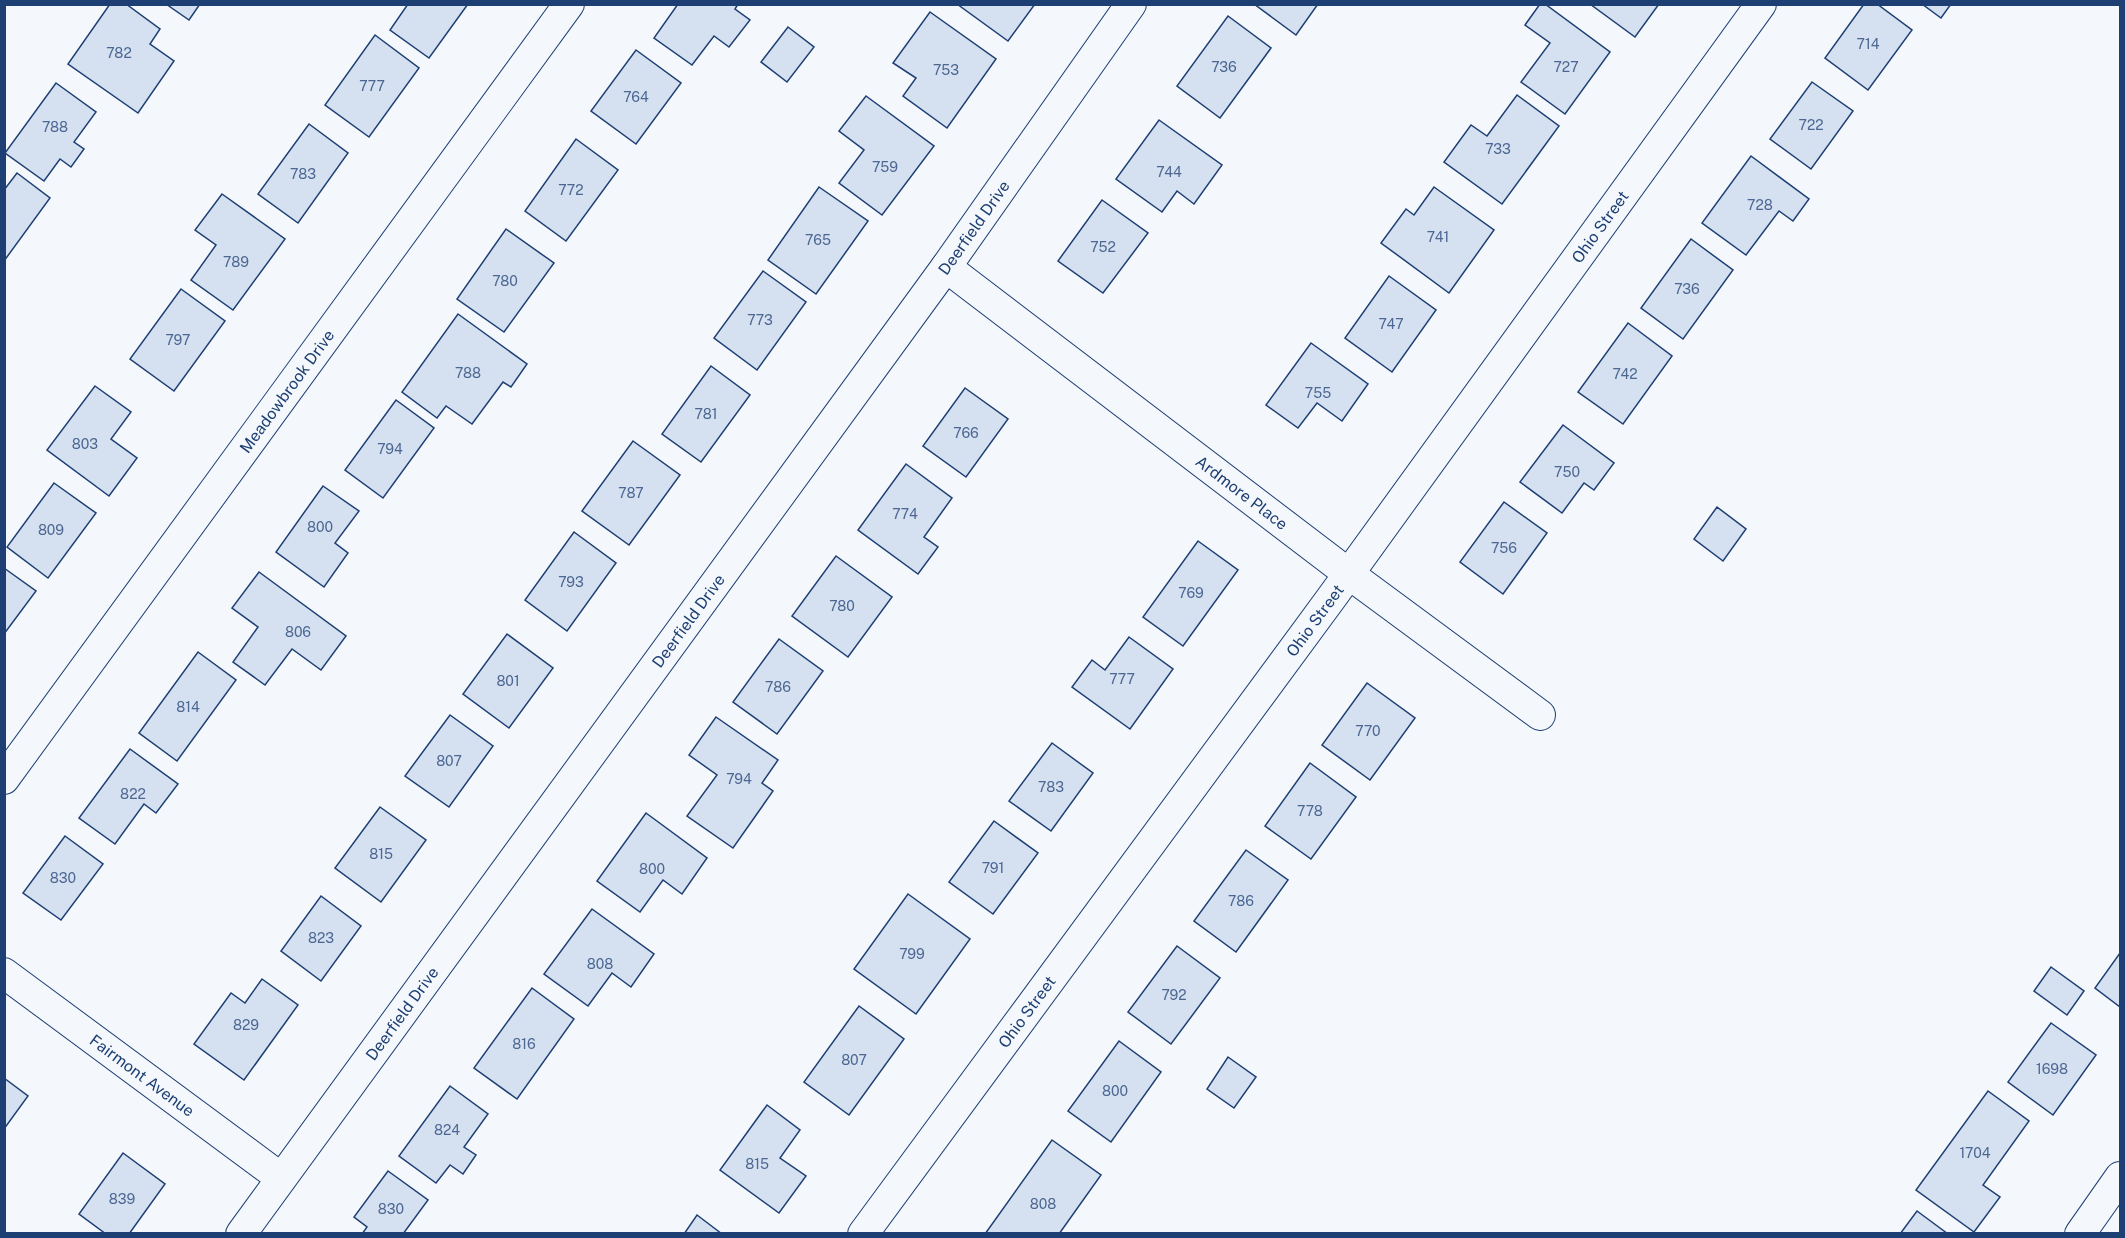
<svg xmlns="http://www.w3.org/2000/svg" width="2125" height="1238" font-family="'Public Sans',sans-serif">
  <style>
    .building { fill: #d5e0f0; stroke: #1d3f73; stroke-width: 1.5 }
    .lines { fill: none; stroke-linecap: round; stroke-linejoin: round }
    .minor-casing { stroke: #1d3f73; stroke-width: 32 }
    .minor { stroke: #f4f7fb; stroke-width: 30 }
    .labels { text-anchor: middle; stroke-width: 4.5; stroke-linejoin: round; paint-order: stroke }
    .number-label { font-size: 14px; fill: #4b6792 }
    .street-label { font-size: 16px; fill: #1d3f73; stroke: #f4f7fb }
  </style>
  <rect width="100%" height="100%" fill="#f4f7fb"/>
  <g class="building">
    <path d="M110 4H126L160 29 150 44 174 61 138 113 68 64Z"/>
    <path d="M166 4H200L189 20Z"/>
    <path d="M408 4H468L429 58 390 30Z"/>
    <path d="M678 4H738L735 9 750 20 729 47 714 36 692 65 654 38Z"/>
    <path d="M957 4H1035L1008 41Z"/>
    <path d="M1254 4H1318L1296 35Z"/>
    <path d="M1540 4H1545L1610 52 1565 114 1521 82 1550 43 1525 25Z"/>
    <path d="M1590 4H1659L1635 37Z"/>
    <path d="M1864 4H1877L1912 30 1868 90 1825 58Z"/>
    <path d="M1922 4H1951L1941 18Z"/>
    <path d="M930 12 996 59 947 128 903 96 916 78 893 63Z"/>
    <path d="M1228 16 1271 48 1220 118 1177 86Z"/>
    <path d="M788 27 814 47 787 82 761 62Z"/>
    <path d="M375 35 419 68 369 137 325 105Z"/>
    <path d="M636 50 681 83 636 144 591 111Z"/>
    <path d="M1812 82 1853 111 1811 169 1770 139Z"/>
    <path d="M56 83 96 112 74 142 84 149 71 167 60 159 44 181 5 153Z"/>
    <path d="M1517 95 1559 126 1502 204 1444 162 1471 125 1487 136Z"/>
    <path d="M866 96 934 146 882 215 839 183 864 150 839 131Z"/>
    <path d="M1159 120 1222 165 1194 204 1177 191 1162 212 1116 179Z"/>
    <path d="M309 124 348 153 298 223 258 194Z"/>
    <path d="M576 139 618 170 566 241 525 211Z"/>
    <path d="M1751 156 1809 199 1793 221 1779 211 1746 255 1702 223Z"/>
    <path d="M17 173 50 198 4 261V190Z"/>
    <path d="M819 187 868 221 816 294 768 260Z"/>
    <path d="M1434 187 1494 230 1449 293 1381 243 1406 209 1414 215Z"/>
    <path d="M222 194 285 239 233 310 191 280 216 245 195 230Z"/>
    <path d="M1102 200 1148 233 1103 293 1058 261Z"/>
    <path d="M506 229 554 263 504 332 457 299Z"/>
    <path d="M1691 239 1733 270 1683 339 1641 308Z"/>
    <path d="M763 271 806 302 757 370 714 338Z"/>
    <path d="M1389 276 1436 310 1392 372 1345 338Z"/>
    <path d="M181 289 225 321 174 391 130 359Z"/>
    <path d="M458 314 527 364 511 387 503 382 472 424 446 406 437 418 402 392Z"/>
    <path d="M1628 323 1672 356 1623 424 1578 392Z"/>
    <path d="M1311 343 1368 384 1342 421 1317 403 1298 428 1266 405Z"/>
    <path d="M711 366 750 395 701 462 662 434Z"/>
    <path d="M95 386 131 412 111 439 137 458 109 496 47 450Z"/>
    <path d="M965 388 1008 419 966 477 923 446Z"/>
    <path d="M396 400 434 428 383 498 345 470Z"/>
    <path d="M1563 425 1614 463 1594 490 1584 483 1562 513 1520 482Z"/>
    <path d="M633 441 680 475 629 545 582 511Z"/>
    <path d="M906 464 952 498 924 537 938 547 918 574 858 530Z"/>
    <path d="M54 483 96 513 48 578 7 547Z"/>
    <path d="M323 486 359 511 335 543 348 553 324 587 276 552Z"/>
    <path d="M1504 502 1547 533 1503 594 1460 562Z"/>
    <path d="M1717 507 1746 529 1723 561 1694 539Z"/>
    <path d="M574 532 616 563 567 631 525 600Z"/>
    <path d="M1198 541 1238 570 1183 646 1143 617Z"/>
    <path d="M836 556 892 597 848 657 792 616Z"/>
    <path d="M4 568 36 591 4 634Z"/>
    <path d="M259 572 346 636 321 670 292 649 265 685 233 662 258 627 232 608Z"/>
    <path d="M507 634 553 668 509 728 463 694Z"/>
    <path d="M1129 637 1173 669 1130 729 1072 687 1092 660 1105 670Z"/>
    <path d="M779 639 823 671 777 734 733 702Z"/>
    <path d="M198 652 236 680 177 761 139 733Z"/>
    <path d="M1367 683 1415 718 1370 780 1322 745Z"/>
    <path d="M450 715 493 746 449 807 405 776Z"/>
    <path d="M716 717 778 760 762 783 773 791 733 848 687 816 717 775 689 755Z"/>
    <path d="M1052 743 1093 773 1051 831 1009 801Z"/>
    <path d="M130 749 178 784 156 813 144 804 115 844 79 818Z"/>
    <path d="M1310 763 1356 797 1311 859 1265 826Z"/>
    <path d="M380 807 426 840 381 902 335 868Z"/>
    <path d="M646 813 707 858 682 894 663 880 640 912 597 881Z"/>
    <path d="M994 821 1038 853 993 914 949 882Z"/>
    <path d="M65 836 103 864 61 920 23 893Z"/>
    <path d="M1246 850 1288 880 1236 952 1194 921Z"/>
    <path d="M908 894 970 939 916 1014 854 969Z"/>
    <path d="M321 896 361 926 321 981 281 951Z"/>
    <path d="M592 909 654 954 631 987 612 973 588 1006 544 974Z"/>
    <path d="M1177 946 1220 978 1171 1044 1128 1012Z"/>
    <path d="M2120 953V1007L2095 988Z"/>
    <path d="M2051 967 2084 991 2067 1015 2034 991Z"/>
    <path d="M262 979 298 1005 244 1080 194 1044 231 993 245 1003Z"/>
    <path d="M532 988 574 1019 517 1099 474 1068Z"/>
    <path d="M859 1006 904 1039 849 1115 804 1082Z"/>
    <path d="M2051 1023 2096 1055 2053 1115 2008 1082Z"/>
    <path d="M1119 1041 1161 1072 1111 1142 1068 1111Z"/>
    <path d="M1228 1057 1256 1077 1234 1108 1207 1089Z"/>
    <path d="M4 1078 28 1096 4 1129Z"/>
    <path d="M450 1086 488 1114 464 1147 476 1155 463 1174 450 1165 436 1183 399 1156Z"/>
    <path d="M1988 1091 2029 1121 1983 1185 2000 1197 1974 1232 1916 1190Z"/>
    <path d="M767 1105 800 1130 780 1158 806 1176 779 1213 720 1170Z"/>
    <path d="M1052 1140 1101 1175 1059 1234H985Z"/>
    <path d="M123 1153 165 1184 129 1234H106L79 1214Z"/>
    <path d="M388 1171 428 1200 403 1234H362L367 1227 354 1217Z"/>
    <path d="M1917 1211 1948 1234H1900Z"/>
    <path d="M697 1215 722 1234H684Z"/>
  </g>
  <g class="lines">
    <g class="minor-casing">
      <g id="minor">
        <path id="s1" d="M946 267 1349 574 1540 715"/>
        <path id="s2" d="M4 779 569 4"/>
        <path id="s3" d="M4 973 281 1178"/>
        <path id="s4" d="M241 1234 946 267 1131 4"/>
        <path id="s5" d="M863 1234 1332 597 1761 4"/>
        <path d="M2080 1234 2120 1177"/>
      </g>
    </g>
    <use href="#minor" class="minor"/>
  </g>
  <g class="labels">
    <g class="number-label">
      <text x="1868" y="49">714</text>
      <text x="119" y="58">782</text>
      <text x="1224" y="72">736</text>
      <text x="1566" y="72">727</text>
      <text x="946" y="75">753</text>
      <text x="372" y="91">777</text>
      <text x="636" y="102">764</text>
      <text x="1811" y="130">722</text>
      <text x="55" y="132">788</text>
      <text x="1498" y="154">733</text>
      <text x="885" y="172">759</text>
      <text x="1169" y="177">744</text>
      <text x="303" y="179">783</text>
      <text x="571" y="195">772</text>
      <text x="1760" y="210">728</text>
      <text x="1438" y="242">741</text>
      <text x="818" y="245">765</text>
      <text x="1103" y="252">752</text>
      <text x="236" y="267">789</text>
      <text x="505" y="286">780</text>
      <text x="1687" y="294">736</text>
      <text x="760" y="325">773</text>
      <text x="1391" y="329">747</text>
      <text x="178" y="345">797</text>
      <text x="468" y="378">788</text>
      <text x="1625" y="379">742</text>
      <text x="1318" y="398">755</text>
      <text x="706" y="419">781</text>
      <text x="966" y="438">766</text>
      <text x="85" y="449">803</text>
      <text x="390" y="454">794</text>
      <text x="1567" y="477">750</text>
      <text x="631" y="498">787</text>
      <text x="905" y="519">774</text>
      <text x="320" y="532">800</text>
      <text x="51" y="535">809</text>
      <text x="1504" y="553">756</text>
      <text x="571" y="587">793</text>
      <text x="1191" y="598">769</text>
      <text x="842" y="611">780</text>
      <text x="298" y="637">806</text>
      <text x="1122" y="684">777</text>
      <text x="508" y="686">801</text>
      <text x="778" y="692">786</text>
      <text x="188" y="712">814</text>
      <text x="1368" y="736">770</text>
      <text x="449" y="766">807</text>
      <text x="739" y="784">794</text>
      <text x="1051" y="792">783</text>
      <text x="133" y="799">822</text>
      <text x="1310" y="816">778</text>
      <text x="381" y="859">815</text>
      <text x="993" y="873">791</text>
      <text x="652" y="874">800</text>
      <text x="63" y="883">830</text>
      <text x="1241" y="906">786</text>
      <text x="321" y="943">823</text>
      <text x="912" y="959">799</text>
      <text x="600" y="969">808</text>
      <text x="1174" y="1000">792</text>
      <text x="246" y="1030">829</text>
      <text x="524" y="1049">816</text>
      <text x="854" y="1065">807</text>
      <text x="2052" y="1074">1698</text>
      <text x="1115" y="1096">800</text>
      <text x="447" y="1135">824</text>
      <text x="1975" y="1158">1704</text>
      <text x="757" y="1169">815</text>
      <text x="122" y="1204">839</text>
      <text x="1043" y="1209">808</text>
      <text x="391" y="1214">830</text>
    </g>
    <g class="street-label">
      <text dy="6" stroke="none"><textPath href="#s4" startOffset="1245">Deerfield Drive</textPath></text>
      <text dy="6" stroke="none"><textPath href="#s5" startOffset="1248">Ohio Street</textPath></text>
      <text dy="6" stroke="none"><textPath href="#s2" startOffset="480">Meadowbrook Drive</textPath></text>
      <text dy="6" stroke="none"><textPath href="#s1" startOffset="372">Ardmore Place</textPath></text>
      <text dy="6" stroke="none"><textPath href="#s4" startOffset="759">Deerfield Drive</textPath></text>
      <text dy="6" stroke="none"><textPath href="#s5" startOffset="762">Ohio Street</textPath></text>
      <text dy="6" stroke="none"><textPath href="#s5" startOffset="276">Ohio Street</textPath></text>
      <text dy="6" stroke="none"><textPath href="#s4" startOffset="273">Deerfield Drive</textPath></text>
      <text dy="6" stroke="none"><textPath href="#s3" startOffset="172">Fairmont Avenue</textPath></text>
    </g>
  </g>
  <rect width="2125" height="1238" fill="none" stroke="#1d3f73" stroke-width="12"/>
</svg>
